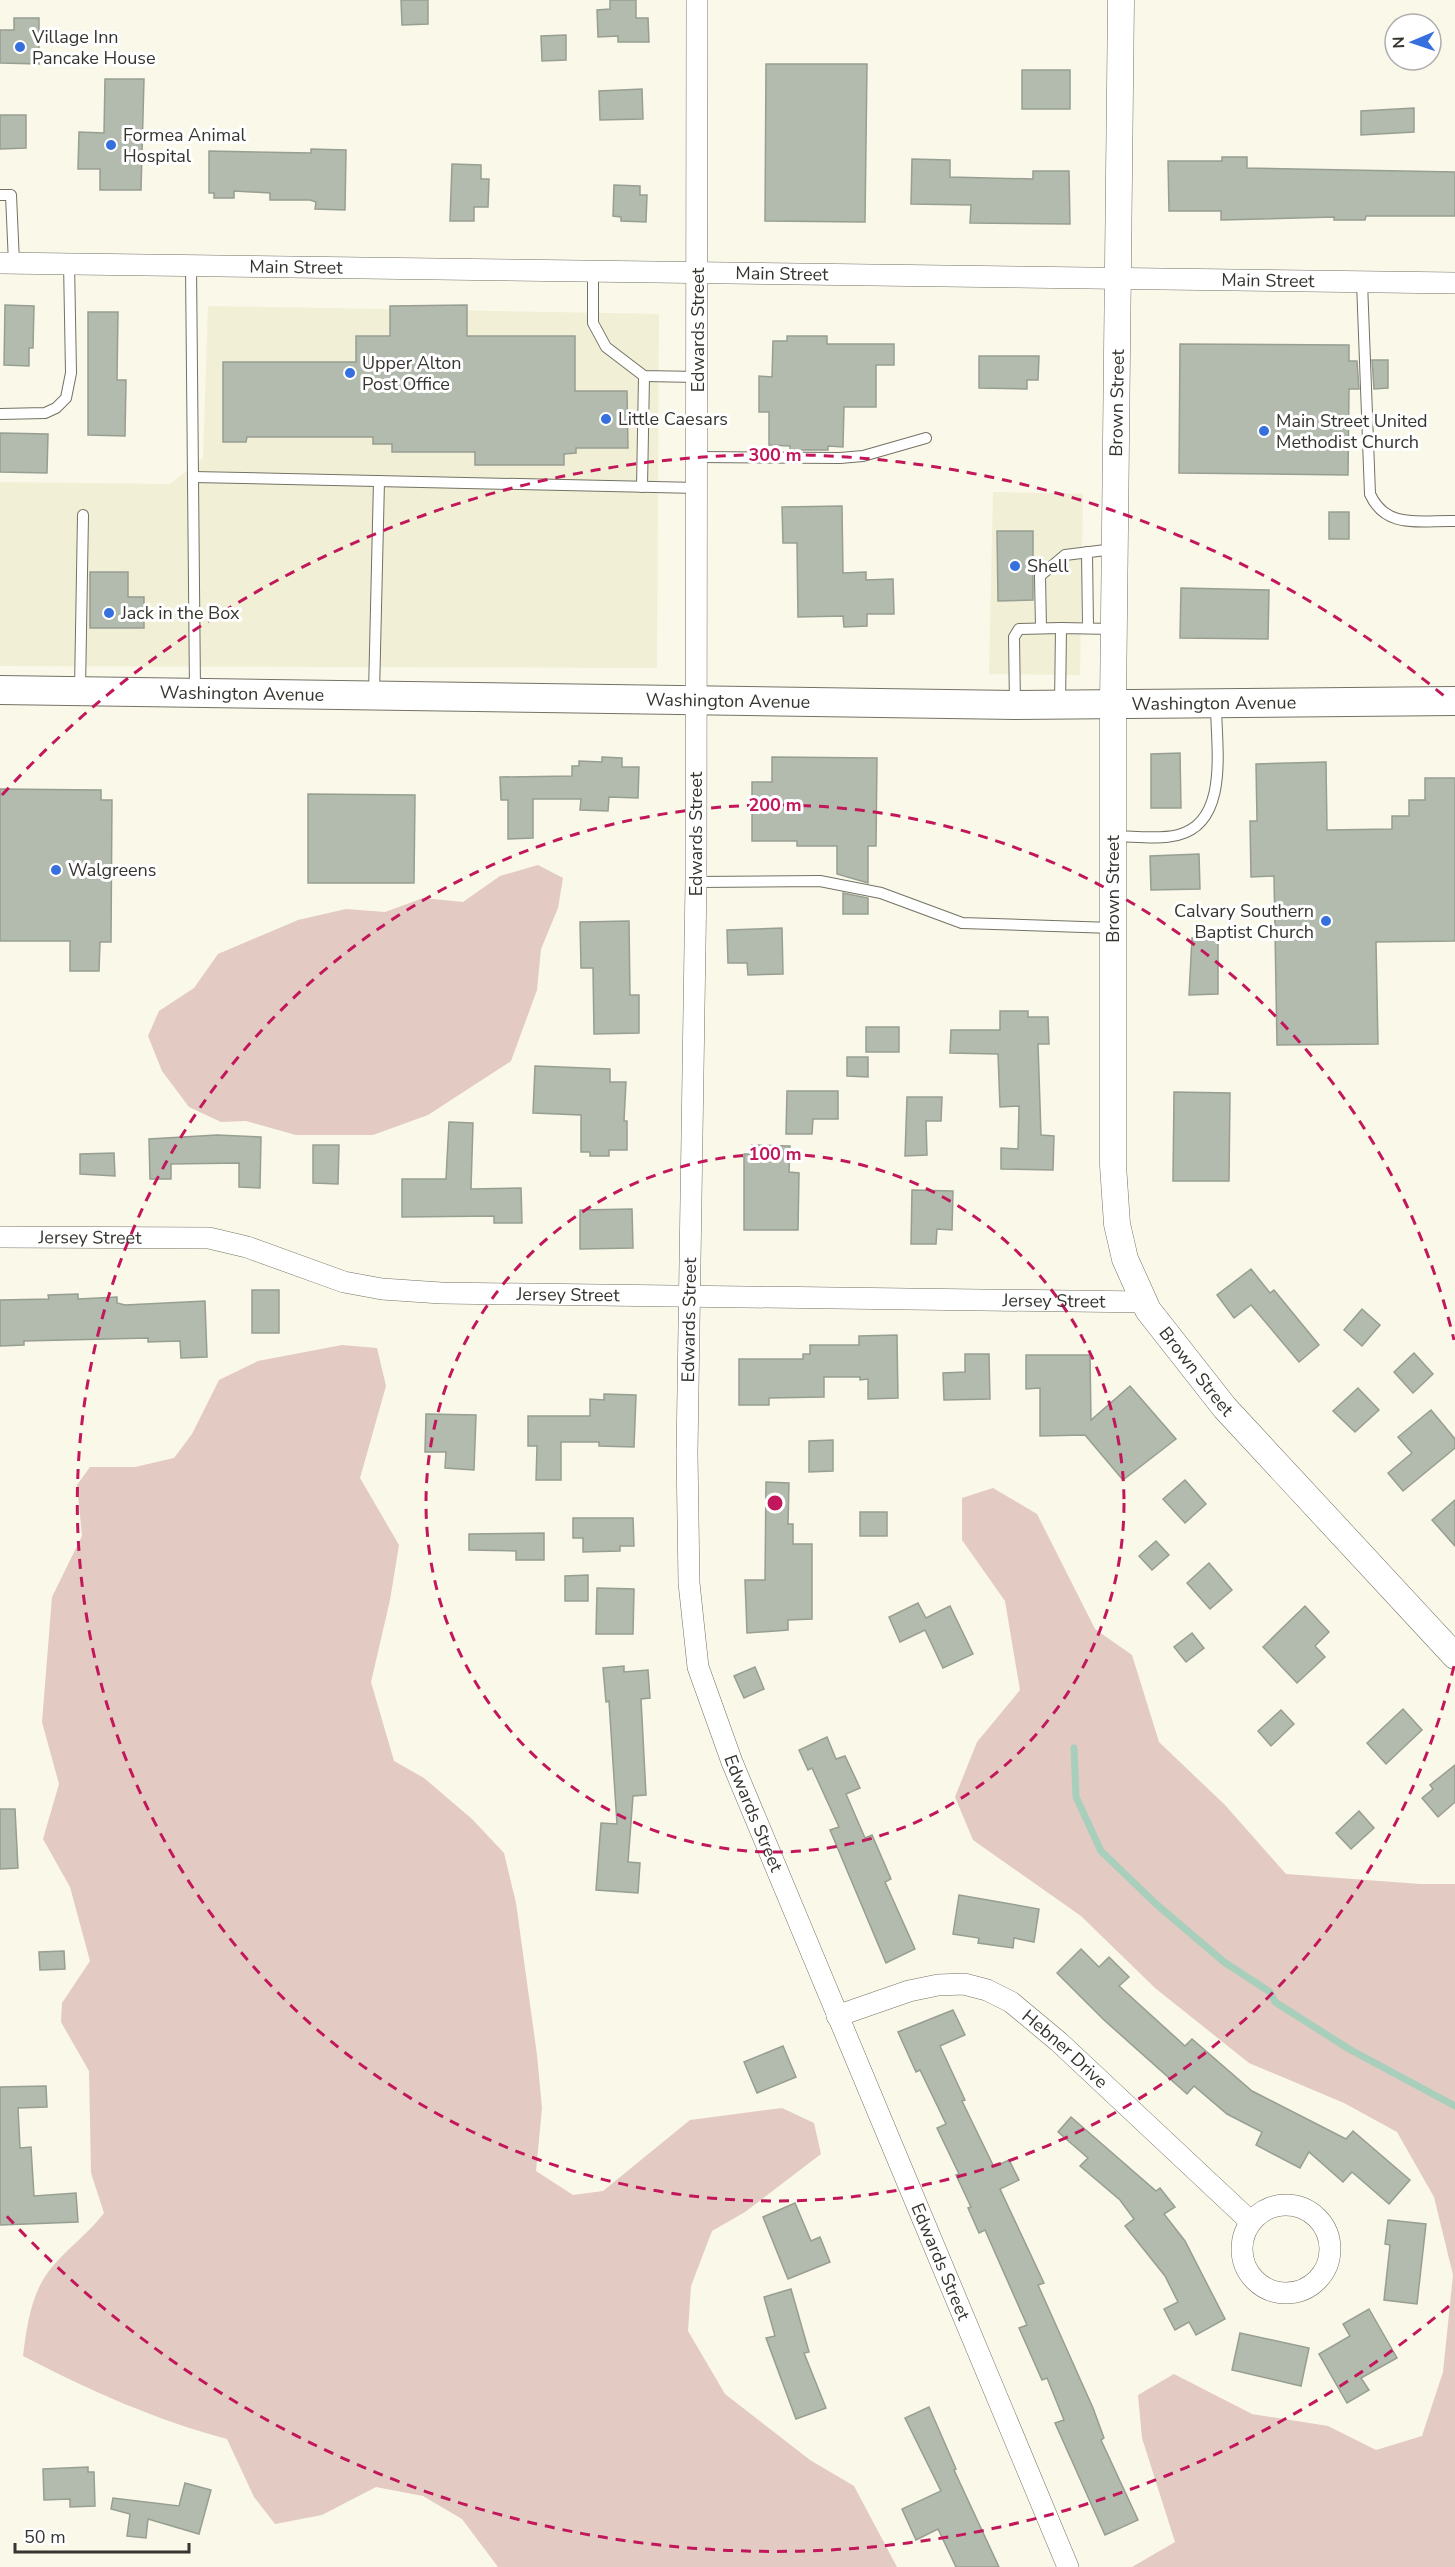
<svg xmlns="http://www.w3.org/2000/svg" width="1455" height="2567" font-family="'Nunito Sans',sans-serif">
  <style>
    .built { fill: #f2efd7 }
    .green { fill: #e3cac2 }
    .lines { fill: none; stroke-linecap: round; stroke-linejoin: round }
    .stream { stroke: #a7cfbc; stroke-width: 7 }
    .building { fill: #b2bbad; stroke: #979f92; stroke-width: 1.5 }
    .service-casing { stroke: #747264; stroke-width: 12 }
    .minor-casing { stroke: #747264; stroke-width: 22 }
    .tertiary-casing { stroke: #747264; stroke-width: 27 }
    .secondary-casing { stroke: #747264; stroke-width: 30 }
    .service { stroke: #fff; stroke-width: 10 }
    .minor { stroke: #fff; stroke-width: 21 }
    .tertiary { stroke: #fff; stroke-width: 26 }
    .secondary { stroke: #fff; stroke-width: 28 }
    .ring { fill: none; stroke: #c2185b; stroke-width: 3; stroke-dasharray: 10 8 }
    .poi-dot { fill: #366fde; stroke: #fff; stroke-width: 2 }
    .labels { text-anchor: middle; stroke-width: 6; stroke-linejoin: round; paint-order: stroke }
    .poi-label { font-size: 18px; fill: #36352f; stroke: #fff; text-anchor: start }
    .street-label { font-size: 18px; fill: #36352f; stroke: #fff }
    .centre { fill: #c2185b; stroke: #fff; stroke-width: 3 }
    .ring-label { font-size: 18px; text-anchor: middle; font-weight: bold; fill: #c2185b; stroke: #fff; stroke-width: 6; stroke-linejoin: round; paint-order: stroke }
  </style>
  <rect width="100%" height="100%" fill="#faf8e8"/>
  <g class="built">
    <path d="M208 306 659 314 657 668 0 666V482L170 484 203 458Z"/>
    <path d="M993 492 1083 494 1080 675 989 674Z"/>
  </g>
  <g class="green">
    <path d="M538 865 563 878 558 908 541 949 537 990 511 1061 428 1115 373 1135H296L246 1121 221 1122 189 1107 162 1071 148 1036 159 1011 194 988 218 954 298 920 346 909 385 912 423 898 463 902 500 876Z"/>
    <path d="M342 1345 377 1348 386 1386 360 1478 399 1545 390 1600 371 1682 394 1761 424 1778 472 1819 504 1853 516 1903 537 2055 542 2108 536 2171 573 2195 603 2191 690 2120 782 2108 814 2123 821 2154 745 2212 712 2231 691 2286 688 2331 725 2394 810 2460 854 2486 897 2567H498L462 2519 423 2496 376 2487 322 2515 275 2524 254 2497 227 2439C155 2420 89 2390 23 2356 27 2325 31 2292 52 2267 68 2248 89 2233 104 2213L91 2173 89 2071 61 2022 62 2003 90 1961 70 1887 43 1839 59 1784 42 1722 52 1597 82 1536 77 1485 90 1467H135L174 1458 192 1434 219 1380 258 1361Z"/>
    <path d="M993 1488 1037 1514 1095 1629 1132 1655 1159 1742 1225 1805 1286 1874 1420 1884H1455V2567H1132L1175 2542 1142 2438 1138 2395 1174 2374 1252 2414 1328 2426 1376 2450 1422 2436 1443 2372 1453 2275 1434 2197 1397 2132 1344 2103 1249 2063 1155 1988 1081 1916 973 1840 955 1797 977 1742 1020 1690 1005 1601 962 1540V1498Z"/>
  </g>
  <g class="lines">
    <path class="stream" d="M1074 1748 1076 1797 1101 1851 1156 1904 1224 1962 1270 1992 1275 2002 1349 2049 1455 2106"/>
  </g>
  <g class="building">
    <path d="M401 0H428V24L402 25Z"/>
    <path d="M610 0H636V18H648L649 42H618V36L598 37 597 10 610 9Z"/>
    <path d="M14 18H39V64L0 63V30H14Z"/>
    <path d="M566 35V60L542 61 541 36Z"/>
    <path d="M766 64H867L865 222 765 221Z"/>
    <rect x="1022" y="70" width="48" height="39"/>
    <path d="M105 79H144L141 190H100V169H78L79 132 104 133Z"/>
    <path d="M642 89 643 119 600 120 599 91Z"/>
    <path d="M1414 108V132L1361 135V111Z"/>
    <path d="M0 115H26V148L0 149Z"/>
    <path d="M311 149 346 150 345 210 315 209 316 202 310 200H270V193L234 191V198H214V193H209V151L311 153Z"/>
    <path d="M1222 157H1247V168L1455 172V216H1366L1365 220H1334V217L1221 220V211H1169L1168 161H1222Z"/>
    <path d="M912 159 950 160V177L1033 179V171H1069L1070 224 970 223 971 205 911 204Z"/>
    <path d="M452 164 481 165V179H489L488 207H474V221H450Z"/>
    <path d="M614 185 640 186V195H647L646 222 621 221V217L613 216Z"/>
    <path d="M5 305 34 306 33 348H29V366L4 365Z"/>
    <path d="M467 305V336H575V391H627L628 448H576V453L564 454V465H475V452H392V444H373V437H247L246 442H223V362H356V336H390V306Z"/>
    <path d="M88 312H118L117 380H126L125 436 88 435Z"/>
    <path d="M787 336H827V344H894V365H876V407H844L843 447 828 446V450H790V446L769 445V412H759V376L772 377 773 341H787Z"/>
    <path d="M1180 344 1349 345V361H1357L1359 389H1349L1348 475 1179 473Z"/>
    <path d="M979 356H1039L1038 380H1027V389L979 388Z"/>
    <path d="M1372 360H1388V388L1374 389Z"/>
    <path d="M0 433 48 434 47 473 0 472Z"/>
    <path d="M842 506 843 573 866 572V580L893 579 894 614H867V626L844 627 843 616 798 617 797 543H783L782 507Z"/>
    <rect x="1329" y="512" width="20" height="27"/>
    <path d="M997 531H1033V600L998 601Z"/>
    <path d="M90 572H128V597H144V628H90Z"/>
    <path d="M1181 588 1269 590 1268 639 1180 638Z"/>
    <path d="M1180 753 1181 808H1151V754Z"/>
    <path d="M602 757 622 758V767H639L638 798 609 797 608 811 580 810 581 799H533V838L508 839V800H501L500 777 572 776V766H579V761L602 762Z"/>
    <path d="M772 757 877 758 876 846H868V883L837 874V846H797V841H752V782H772Z"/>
    <path d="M1326 762 1327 830 1392 829V816H1409V800H1425V778H1455V941L1376 942 1378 1044 1277 1045 1274 876 1251 877 1250 821H1257L1256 764Z"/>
    <path d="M0 789 101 790V800H112L111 942H100L99 971H70V941H0Z"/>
    <path d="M308 794 415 795 414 883H308Z"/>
    <path d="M1199 854 1200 889 1151 890 1150 856Z"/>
    <path d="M843 893 868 898V914H843Z"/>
    <path d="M629 921 630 995H639V1033L594 1034 593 968H581L580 922Z"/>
    <path d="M782 928 783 974 748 975 747 963H728L727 930Z"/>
    <path d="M1192 938 1218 939V994L1189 995Z"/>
    <path d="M1000 1011H1028V1017H1048L1049 1044H1038L1041 1135 1054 1136 1053 1170 1001 1169V1148L1018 1149 1019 1106 1000 1107 998 1054 950 1053 951 1030H1000Z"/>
    <rect x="866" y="1027" width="33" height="25"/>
    <path d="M847 1057H868V1077L847 1076Z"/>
    <path d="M535 1066 610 1069V1082H626L624 1121H627V1150H609V1156H590V1152H581V1115L533 1113Z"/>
    <path d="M787 1091H838V1119H813L812 1134H786Z"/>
    <path d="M1174 1092 1230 1093 1229 1181H1173Z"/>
    <path d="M907 1097H942L941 1121H926L927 1155 905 1156Z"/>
    <path d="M449 1122 473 1123 471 1189 521 1188 522 1223H494V1216L402 1217V1179H446Z"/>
    <path d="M217 1135 261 1137 260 1188 239 1187V1163L171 1164V1179H150L149 1139Z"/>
    <path d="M313 1145H339L338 1184 313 1183Z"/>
    <path d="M752 1145 790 1146 789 1172 799 1173 798 1230H744V1154H751Z"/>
    <path d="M114 1153 115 1176 80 1174V1154Z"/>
    <path d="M912 1190 953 1191 952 1230 937 1229 936 1244H911Z"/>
    <path d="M632 1209 633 1248 580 1249V1210Z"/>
    <path d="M1251 1269 1270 1293 1274 1290 1319 1345 1299 1362 1251 1305 1234 1318 1217 1295Z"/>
    <rect x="252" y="1290" width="27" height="43"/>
    <path d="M78 1294V1299L117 1297V1303L125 1305 205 1301 207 1357 181 1358 180 1341 148 1342V1338L24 1341V1345L0 1346V1300L49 1299 48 1295Z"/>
    <path d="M1362 1309 1380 1325 1362 1346 1344 1330Z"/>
    <path d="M897 1335 898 1398 868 1399V1379L860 1380V1377H824V1397L769 1398V1405H739V1359H803V1354H810V1345H859V1336Z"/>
    <path d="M1414 1353 1433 1374 1413 1393 1394 1372Z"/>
    <path d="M965 1354H989L990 1399 944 1400 943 1373 965 1372Z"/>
    <path d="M1026 1355H1090L1091 1420 1130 1386 1176 1439 1123 1480 1085 1435 1040 1436V1388L1026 1389Z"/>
    <path d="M1358 1388 1379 1410 1355 1432 1333 1411Z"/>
    <path d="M604 1394 636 1395 634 1447 599 1446V1442H561V1480H536L537 1446H528V1416H590V1399L604 1400Z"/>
    <path d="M1431 1410 1455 1439V1448L1403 1491 1388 1473 1412 1453 1398 1437Z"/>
    <path d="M426 1414 476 1415 474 1470 445 1468 446 1452H425Z"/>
    <path d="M833 1440V1471L809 1472V1441Z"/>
    <path d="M1185 1480 1206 1504 1185 1523 1163 1499Z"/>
    <path d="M766 1482 789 1483 788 1524H793V1544H812V1619L788 1620V1630L747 1633 745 1580H765Z"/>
    <path d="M1455 1500V1546L1432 1520Z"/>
    <rect x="860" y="1512" width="27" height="24"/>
    <path d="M573 1518H633L634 1546H620V1551L583 1552V1538H573Z"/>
    <path d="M544 1533V1560H516V1551L469 1550V1534Z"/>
    <path d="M1156 1541 1169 1555 1152 1570 1139 1556Z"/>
    <path d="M1209 1563 1232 1590 1210 1609 1187 1583Z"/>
    <path d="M588 1575V1601H565V1576Z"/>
    <path d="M597 1588 634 1589 633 1634H596Z"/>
    <path d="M918 1603 926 1618 950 1606 973 1654 943 1668 925 1630 900 1642 889 1617Z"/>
    <path d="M1305 1606 1329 1632 1315 1646 1325 1657 1297 1683 1263 1647Z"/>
    <path d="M1192 1633 1204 1648 1186 1662 1174 1647Z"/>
    <path d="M624 1666V1672L648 1670 650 1698 641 1699 646 1795 633 1796 628 1862 640 1863 638 1893 596 1890 601 1823 617 1824 609 1701 606 1702 603 1668Z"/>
    <path d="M755 1667 764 1689 744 1698 734 1676Z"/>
    <path d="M1403 1709 1422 1730 1386 1764 1367 1743Z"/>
    <path d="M1281 1710 1294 1724 1271 1746 1258 1731Z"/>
    <path d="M827 1737 836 1759 845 1756 860 1788 846 1794 865 1838 872 1835 891 1879 885 1882 915 1949 886 1963 830 1830 839 1827 812 1768 808 1770 799 1750Z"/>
    <path d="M1455 1765V1802L1438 1817 1422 1798 1433 1789 1430 1785Z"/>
    <path d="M0 1809H15L18 1868 0 1869Z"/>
    <path d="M1359 1811 1374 1828 1351 1849 1336 1833Z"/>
    <path d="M959 1895 1039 1909 1034 1942 1014 1938 1013 1948 978 1943 979 1938 953 1934Z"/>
    <path d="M1081 1949 1099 1967 1109 1957 1129 1977 1119 1986 1185 2046 1192 2039 1252 2091 1346 2139 1353 2131 1410 2180 1389 2204 1352 2172 1343 2182 1309 2152 1300 2168 1256 2145 1262 2132 1227 2114 1194 2086 1187 2094 1104 2020 1057 1973Z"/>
    <path d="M64 1951 65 1969 40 1970 39 1952Z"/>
    <path d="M953 2010 965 2035 940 2046 965 2100 962 2101 994 2167 1009 2160 1019 2180 1000 2189 1044 2283 1038 2285 1093 2408 1104 2438 1101 2440 1138 2520 1105 2535 1055 2423 1064 2420 1047 2378 1042 2380 1019 2328 1027 2325 985 2230 979 2233 968 2208 971 2207 956 2175 959 2174 937 2128 946 2124 920 2070 916 2072 898 2032Z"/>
    <path d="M783 2046 796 2077 757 2093 744 2062Z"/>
    <path d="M46 2086 47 2107 18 2108 20 2148 31 2147 34 2196 76 2193 78 2222 0 2225V2087Z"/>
    <path d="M1071 2117 1156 2191 1160 2188 1175 2207 1164 2214 1185 2241 1225 2319 1196 2335 1189 2322 1175 2330 1164 2309 1178 2302 1165 2276 1125 2226 1134 2219 1120 2200 1080 2166 1088 2158 1058 2132Z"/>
    <path d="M795 2203 811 2241 820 2237 830 2262 788 2279 763 2217Z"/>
    <path d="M1388 2220 1426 2224 1417 2304 1384 2300 1390 2245 1385 2244Z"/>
    <path d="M791 2289 809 2352 804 2353 826 2408 796 2419 766 2338 775 2336 764 2297Z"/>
    <path d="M1369 2309 1397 2358 1361 2378 1369 2390 1347 2403 1319 2354 1350 2336 1343 2324Z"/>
    <path d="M1240 2333 1309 2348 1301 2386 1232 2370Z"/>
    <path d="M929 2407 956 2469 954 2470 999 2567H956L938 2529 916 2540 902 2509 941 2491 905 2418Z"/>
    <path d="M88 2467V2472H94L95 2506 70 2507V2499L44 2500 43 2469Z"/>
    <path d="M185 2483 211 2490 199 2534 148 2519 146 2538 127 2536 130 2514 111 2509 113 2498 179 2506Z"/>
  </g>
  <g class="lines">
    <g class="service-casing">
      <g id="service">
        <path d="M0 195H11L14 263"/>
        <path d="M191 265 195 692"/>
        <path d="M593 272V323L606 347 644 376 698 377"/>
        <path d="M1362 282 1370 494C1386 530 1421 520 1455 521"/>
        <path d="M0 414 45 413 56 408 66 398 71 373 69 262"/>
        <path d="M698 457 840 458 863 456 926 438"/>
        <path d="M193 477 698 488"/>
        <path d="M642 487 644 376"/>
        <path d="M1087 552 1088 628"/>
        <path d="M1041 628 1040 576 1065 555 1114 549"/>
        <path d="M80 689 83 515"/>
        <path d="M374 693 379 481"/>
        <path d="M1015 705 1014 637 1019 629 1061 628"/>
        <path d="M1060 705 1061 628 1113 629"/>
        <path d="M1113 836C1133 836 1158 840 1178 835 1230 822 1216 746 1216 705"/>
        <path d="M696 882 820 881 881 893 962 923 1112 928"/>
      </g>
    </g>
    <g class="minor-casing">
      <g id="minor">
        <path id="s1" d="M697 0 696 882 687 1453 689 1583 698 1667 732 1762 1068 2567"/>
        <path id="s2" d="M0 263 1455 283"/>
        <path id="s3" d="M0 1237 209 1238 247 1247 344 1282 382 1289 441 1293 1145 1302"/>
        <path id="s4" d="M837 2016 909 1991 938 1985 964 1984 987 1990 1011 2002 1059 2042 1251 2222"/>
        <circle cx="1286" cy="2249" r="44"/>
      </g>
    </g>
    <g class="tertiary-casing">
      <g id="tertiary">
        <path id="s5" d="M1121 0 1113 705V1165L1117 1224 1125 1259 1148 1310 1225 1408 1455 1656"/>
      </g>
    </g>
    <g class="secondary-casing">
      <g id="secondary">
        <path id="s6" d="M0 690 1015 705 1455 701"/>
      </g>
    </g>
    <use href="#service" class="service"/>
    <use href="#minor" class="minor"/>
    <use href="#tertiary" class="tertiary"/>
    <use href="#secondary" class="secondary"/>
  </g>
  <g class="ring">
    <circle cx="775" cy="1503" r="349"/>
    <path d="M1454 1666A698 698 0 1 1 1454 1340"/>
    <path d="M1449 2306A1048 1048 0 0 1 2 2211M2 795A1048 1048 0 0 1 1449 700"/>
  </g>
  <g class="poi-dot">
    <circle cx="20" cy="47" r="6"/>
    <circle cx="111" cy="145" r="6"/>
    <circle cx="350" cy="373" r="6"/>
    <circle cx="606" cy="419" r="6"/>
    <circle cx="1264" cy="431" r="6"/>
    <circle cx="1015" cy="566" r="6"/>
    <circle cx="109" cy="613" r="6"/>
    <circle cx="56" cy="870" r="6"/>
    <circle cx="1326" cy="921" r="6"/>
  </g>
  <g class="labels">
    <g class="poi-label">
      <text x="32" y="43">Village Inn<tspan x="32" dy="21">Pancake House</tspan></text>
      <text x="123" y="141">Formea Animal<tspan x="123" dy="21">Hospital</tspan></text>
      <text x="362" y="369">Upper Alton<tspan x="362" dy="21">Post Office</tspan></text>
      <text x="618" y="425">Little Caesars</text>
      <text x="1276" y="427">Main Street United<tspan x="1276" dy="21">Methodist Church</tspan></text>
      <text x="1027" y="572">Shell</text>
      <text x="121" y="619">Jack in the Box</text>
      <text x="68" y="876">Walgreens</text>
      <text x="1314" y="917" text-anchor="end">Calvary Southern<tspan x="1314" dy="21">Baptist Church</tspan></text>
    </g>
    <g class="street-label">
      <text dy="6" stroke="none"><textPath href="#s2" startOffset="296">Main Street</textPath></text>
      <text dy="6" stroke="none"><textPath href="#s2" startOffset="782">Main Street</textPath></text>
      <text dy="6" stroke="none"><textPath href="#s2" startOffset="1268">Main Street</textPath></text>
      <text transform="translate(698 330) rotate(-90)" y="6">Edwards Street</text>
      <text transform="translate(1117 403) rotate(-89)" y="6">Brown Street</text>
      <text dy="6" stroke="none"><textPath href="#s6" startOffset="242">Washington Avenue</textPath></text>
      <text dy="6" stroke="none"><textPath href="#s6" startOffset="728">Washington Avenue</textPath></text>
      <text dy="6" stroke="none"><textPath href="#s6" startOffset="1214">Washington Avenue</textPath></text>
      <text transform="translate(696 834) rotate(-90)" y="6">Edwards Street</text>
      <text transform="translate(1113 889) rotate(-90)" y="6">Brown Street</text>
      <text dy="6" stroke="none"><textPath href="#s3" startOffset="90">Jersey Street</textPath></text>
      <text dy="6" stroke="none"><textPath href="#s3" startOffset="576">Jersey Street</textPath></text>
      <text dy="6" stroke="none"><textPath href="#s3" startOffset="1062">Jersey Street</textPath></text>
      <text transform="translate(689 1320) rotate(-89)" y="6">Edwards Street</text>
      <text dy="6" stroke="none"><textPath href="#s5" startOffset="1394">Brown Street</textPath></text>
      <text dy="6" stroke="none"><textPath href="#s1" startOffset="1824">Edwards Street</textPath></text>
      <text dy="6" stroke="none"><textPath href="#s4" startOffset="254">Hebner Drive</textPath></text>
      <text dy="6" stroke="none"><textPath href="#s1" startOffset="2310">Edwards Street</textPath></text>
    </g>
  </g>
  <circle cx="775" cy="1503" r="9" class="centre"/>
  <g class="ring-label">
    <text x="775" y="461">300 m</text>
    <text x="775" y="811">200 m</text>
    <text x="775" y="1160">100 m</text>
  </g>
  <g transform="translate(1413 42) rotate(268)"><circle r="28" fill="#ffffff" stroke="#afaeac" stroke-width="1.5"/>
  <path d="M0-4.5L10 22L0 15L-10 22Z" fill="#366fde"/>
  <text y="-9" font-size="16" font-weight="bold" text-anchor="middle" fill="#36352f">N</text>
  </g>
  <path d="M15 2543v9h174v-9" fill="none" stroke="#36352f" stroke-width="3"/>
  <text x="24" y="2543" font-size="18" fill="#36352f" stroke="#ffffff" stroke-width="4.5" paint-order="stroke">50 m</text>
</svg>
